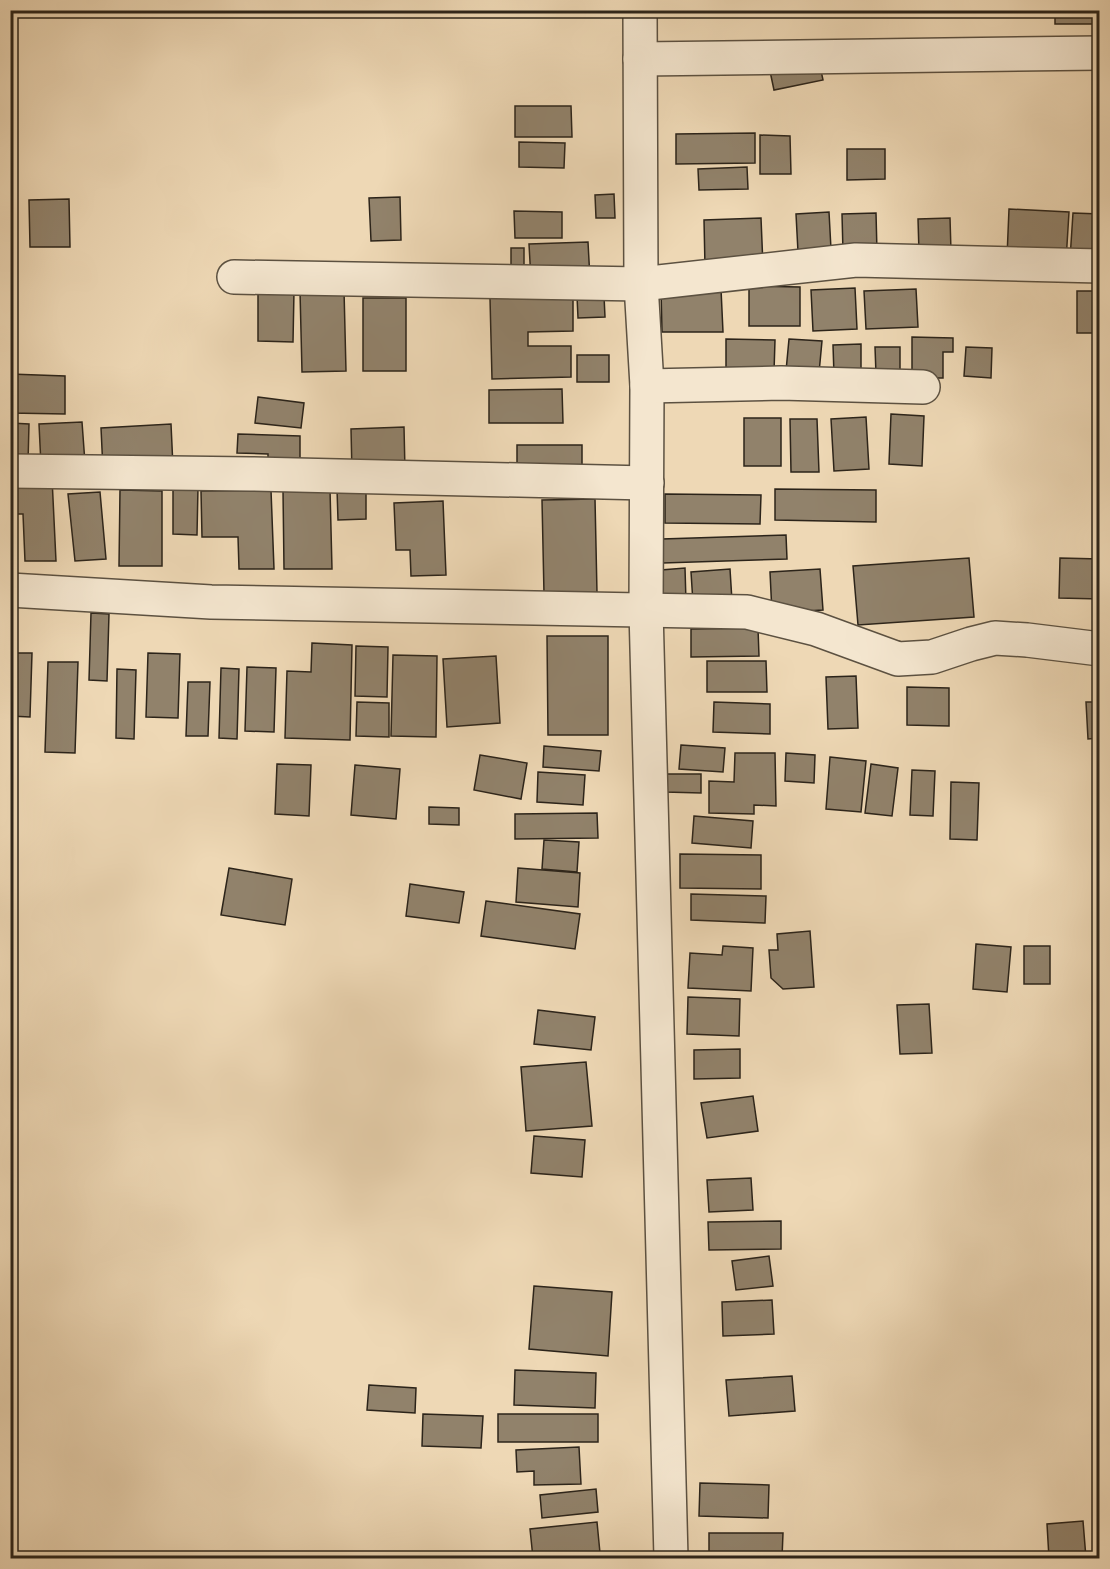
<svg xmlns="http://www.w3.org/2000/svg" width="1110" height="1569" font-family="'Sorts Mill Goudy',serif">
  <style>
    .building { fill: #91826b; stroke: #2c241a; stroke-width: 1.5 }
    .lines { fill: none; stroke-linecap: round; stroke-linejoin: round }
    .minor-casing { stroke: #5c5141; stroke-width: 36 }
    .minor { stroke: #f4e6cf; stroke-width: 33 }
  </style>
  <rect width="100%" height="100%" fill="#eed8b5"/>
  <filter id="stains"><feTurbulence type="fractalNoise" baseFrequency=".00333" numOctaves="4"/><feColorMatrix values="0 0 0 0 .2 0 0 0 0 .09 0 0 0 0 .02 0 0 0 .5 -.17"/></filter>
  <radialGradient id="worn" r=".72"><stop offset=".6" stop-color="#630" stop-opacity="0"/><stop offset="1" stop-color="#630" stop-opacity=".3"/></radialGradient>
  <g class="building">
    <rect x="1009" y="10" width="33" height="7"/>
    <rect x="1055" y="10" width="45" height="14"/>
    <path d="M816 47 823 80 774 90 767 57Z"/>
    <path d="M515 106H571L572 137H515Z"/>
    <path d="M755 133V163L676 164V134Z"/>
    <path d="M760 135 790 136 791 174H760Z"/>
    <path d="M519 142 565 143 564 168 519 167Z"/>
    <path d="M847 149H885V179L847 180Z"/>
    <path d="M747 167 748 189 699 190 698 169Z"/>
    <path d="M614 194 615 218H596L595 195Z"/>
    <path d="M400 197 401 240 371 241 369 198Z"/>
    <path d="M69 199 70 247H30L29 200Z"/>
    <path d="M1009 209 1069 212 1066 261 1007 257Z"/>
    <path d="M514 211 562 212V238H515Z"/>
    <path d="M829 212 831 249 798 252 796 214Z"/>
    <path d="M876 213 877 252H843L842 214Z"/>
    <path d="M1073 213 1100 214V261L1070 259Z"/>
    <path d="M761 218 763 266 705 267 704 220Z"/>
    <path d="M950 218 951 251 919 252 918 219Z"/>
    <path d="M588 242 590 279 531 280 529 244Z"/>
    <rect x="511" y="248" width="13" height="27"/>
    <path d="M749 286 800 287V326H749Z"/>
    <path d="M855 288 857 329 813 331 811 290Z"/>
    <path d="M721 289 723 332H662L661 290Z"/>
    <path d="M916 289 918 327 866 329 864 291Z"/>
    <path d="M344 290 346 371 302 372 300 291Z"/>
    <path d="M258 291H294L293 342 258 341Z"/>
    <rect x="1077" y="291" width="23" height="42"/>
    <path d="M577 296H604L605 317 578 318Z"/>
    <path d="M573 297V331L528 332V346H571V377L492 379 490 298Z"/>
    <rect x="363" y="298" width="43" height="73"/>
    <path d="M912 337 953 338V352H943V378H912Z"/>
    <path d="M726 339 775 340 774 372 726 371Z"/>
    <path d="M789 339 822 341 819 373 786 371Z"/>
    <path d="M861 344V374L834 375 833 345Z"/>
    <path d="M875 347H900V374H876Z"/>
    <path d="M966 347 992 348 991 378 964 376Z"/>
    <rect x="577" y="355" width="32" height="27"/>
    <path d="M10 374 65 376V414L10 413Z"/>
    <path d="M562 389 563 423H489V390Z"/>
    <path d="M258 397 304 403 301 428 255 423Z"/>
    <path d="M891 414 924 416 922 466 889 464Z"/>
    <path d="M866 417 869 469 834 471 831 419Z"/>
    <rect x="744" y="418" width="37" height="48"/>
    <path d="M790 419H817L819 472H791Z"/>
    <path d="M82 422 85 463 41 465 39 424Z"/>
    <path d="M10 423 29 424 28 463 10 462Z"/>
    <path d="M171 424 173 467 103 470 101 428Z"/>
    <path d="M404 427 405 471 352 473 351 429Z"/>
    <path d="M238 434 300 436V468L268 467V454L237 453Z"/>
    <path d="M517 445H582V474L517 475Z"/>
    <path d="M52 478 56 561H25L23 514H10V479Z"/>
    <path d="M173 486 198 487 197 535 173 534Z"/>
    <path d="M330 489 332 569H284L283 490Z"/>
    <path d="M337 489H366V519L338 520Z"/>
    <path d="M775 489 876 490V522L775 520Z"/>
    <path d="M120 490 162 491V566H119Z"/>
    <path d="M271 490 274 569H239L238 537H202L201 491Z"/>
    <path d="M100 492 106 559 75 561 68 494Z"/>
    <path d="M665 494 761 495 760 524 665 523Z"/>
    <path d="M595 499 597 593 544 594 542 500Z"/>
    <path d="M443 501 446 575 411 576 410 550H396L394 503Z"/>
    <path d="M786 535 787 559 663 563 662 539Z"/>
    <path d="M969 558 974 617 858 625 853 566Z"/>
    <path d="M1060 558 1100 559V599L1059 598Z"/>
    <path d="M685 568 686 602 663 603 661 570Z"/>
    <path d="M730 569 732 601 693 603 691 572Z"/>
    <path d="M820 569 823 610 772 613 770 572Z"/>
    <path d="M91 613 109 614 107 681 89 680Z"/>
    <path d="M758 628 759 656 691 657V629Z"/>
    <path d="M547 636H608V735H548Z"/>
    <path d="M312 643 352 645 350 740 285 738 287 671 311 672Z"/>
    <path d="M356 646 388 647 387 697 355 696Z"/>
    <path d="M10 653H32L30 717 10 716Z"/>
    <path d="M148 653 180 654 178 718 146 717Z"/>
    <path d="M393 655 437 656 436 737 391 736Z"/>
    <path d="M496 656 500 723 447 727 443 659Z"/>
    <path d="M707 661H766L767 692H707Z"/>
    <path d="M48 662H78L75 753 45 752Z"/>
    <path d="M247 667 276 668 274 732 245 731Z"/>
    <path d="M221 668 239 669 237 739 219 738Z"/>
    <path d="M117 669 136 670 134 739 116 738Z"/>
    <path d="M856 676 858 728 828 729 826 677Z"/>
    <path d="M188 682H210L208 736H186Z"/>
    <path d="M907 687 949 688V726L907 725Z"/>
    <path d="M357 702 389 703V737L356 736Z"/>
    <path d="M714 702 770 704V734L713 732Z"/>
    <path d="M1086 702H1100V738L1088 739Z"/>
    <path d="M681 745 725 748 723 772 679 769Z"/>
    <path d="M544 746 601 751 599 771 543 767Z"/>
    <path d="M735 753H775L776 806 754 805V814L709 813V781L734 782Z"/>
    <path d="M786 753 815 755 814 783 785 781Z"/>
    <path d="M480 755 527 763 521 799 474 790Z"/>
    <path d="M830 757 866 761 861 812 826 809Z"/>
    <path d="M277 764 311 765 309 816 275 814Z"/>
    <path d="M871 764 898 768 892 816 865 813Z"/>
    <path d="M355 765 400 769 396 819 351 815Z"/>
    <path d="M912 770 935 771 933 816 910 815Z"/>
    <path d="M538 772 585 775 583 805 537 802Z"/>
    <path d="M665 774H701V793L665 792Z"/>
    <path d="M951 782 979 783 977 840 950 839Z"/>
    <path d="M429 807 459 808V825L429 824Z"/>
    <path d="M597 813 598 838 515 839V814Z"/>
    <path d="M694 816 753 821 751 848 692 843Z"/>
    <path d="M544 840 579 842 577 872 542 869Z"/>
    <path d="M680 854 761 855V889L680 888Z"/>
    <path d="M229 868 292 879 285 925 221 915Z"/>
    <path d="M518 868 580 873 578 907 516 902Z"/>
    <path d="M410 884 464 892 459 923 406 916Z"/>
    <path d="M691 894 766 896 765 923 691 920Z"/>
    <path d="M486 901 580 914 575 949 481 936Z"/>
    <path d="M810 931 814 987 783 989 771 978 769 950H778L777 934Z"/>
    <path d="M976 944 1011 947 1007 992 973 989Z"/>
    <path d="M723 946 753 948 751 991 688 988 690 953 722 955Z"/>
    <rect x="1024" y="946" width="26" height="38"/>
    <path d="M688 997 740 999 739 1036 687 1034Z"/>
    <path d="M929 1004 932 1053 900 1054 897 1005Z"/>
    <path d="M538 1010 595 1017 591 1050 534 1044Z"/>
    <path d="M740 1049V1078L694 1079V1050Z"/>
    <path d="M586 1062 592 1126 526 1131 521 1067Z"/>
    <path d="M753 1096 758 1131 707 1138 701 1103Z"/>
    <path d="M534 1136 585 1140 582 1177 531 1173Z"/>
    <path d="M751 1178 753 1210 709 1212 707 1180Z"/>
    <path d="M781 1221V1249L709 1250 708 1222Z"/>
    <path d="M769 1256 773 1286 736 1290 732 1261Z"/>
    <path d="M534 1286 612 1292 608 1356 529 1349Z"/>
    <path d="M772 1300 774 1334 723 1336 722 1302Z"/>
    <path d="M515 1370 596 1373 595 1408 514 1405Z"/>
    <path d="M792 1376 795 1411 729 1416 726 1380Z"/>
    <path d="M369 1385 416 1388 415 1413 367 1410Z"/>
    <path d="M423 1414 483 1416 481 1448 422 1446Z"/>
    <rect x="498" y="1414" width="100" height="28"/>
    <path d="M579 1447 581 1484 534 1485V1471L517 1472 516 1450Z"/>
    <path d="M700 1483 769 1485 768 1518 699 1516Z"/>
    <path d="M596 1489 598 1512 542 1518 540 1495Z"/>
    <path d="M1083 1521 1086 1558H1049L1047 1524Z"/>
    <path d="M597 1522 600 1553 533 1558 530 1529Z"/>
    <path d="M709 1533H783L782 1558H709Z"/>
  </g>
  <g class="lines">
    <g class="minor-casing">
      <g id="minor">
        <path d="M640 10 641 284 647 386 646 610 671 1558"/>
        <path d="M640 59 1100 53"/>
        <path d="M234 277 641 284 856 260 1100 266"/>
        <path d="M647 386 781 383 923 387"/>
        <path d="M10 471 251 474 647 483"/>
        <path d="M10 590 211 602 747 612 816 629 898 659 932 657 971 644 995 638 1027 640 1100 649"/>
      </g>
    </g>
    <use href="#minor" class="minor"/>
  </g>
  <rect width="1110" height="1569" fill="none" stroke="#eed8b5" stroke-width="36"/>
  <rect x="12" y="12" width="1086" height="1545" fill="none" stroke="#2c241a" stroke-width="3"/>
  <rect x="18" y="18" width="1074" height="1533" fill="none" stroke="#2c241a" stroke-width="1.5"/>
  <rect width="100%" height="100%" filter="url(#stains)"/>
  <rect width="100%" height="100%" fill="url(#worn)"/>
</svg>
